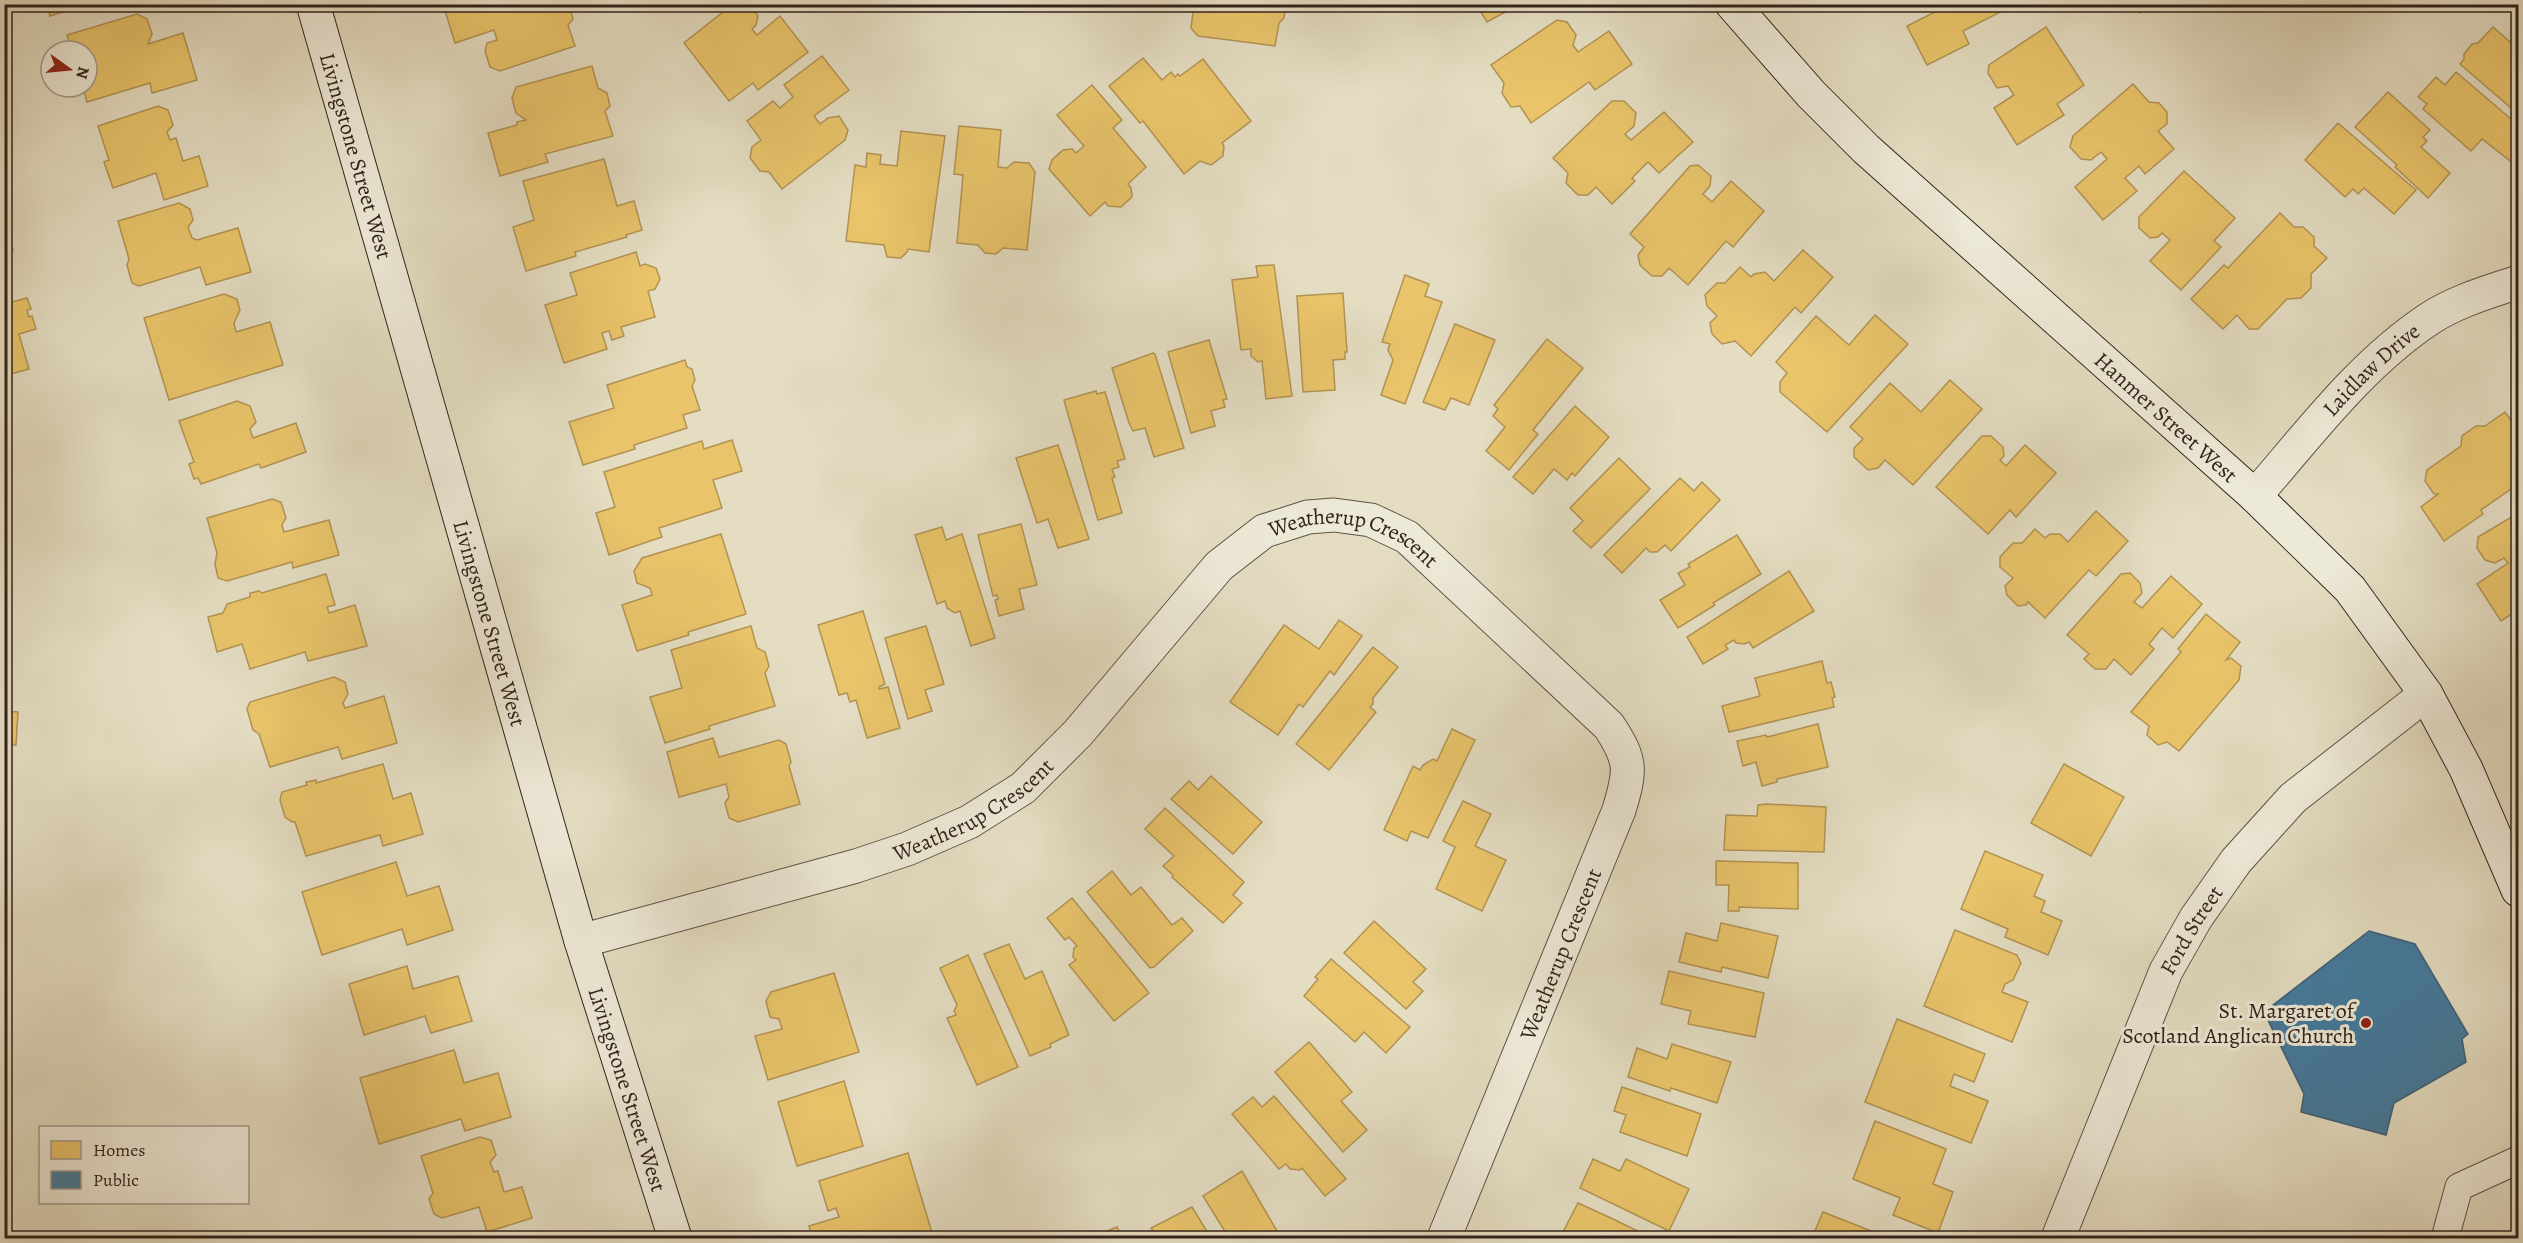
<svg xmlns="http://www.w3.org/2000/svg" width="2523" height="1243" font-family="Alegreya,serif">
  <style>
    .homes { fill: #e9c46a; stroke: #b29353; stroke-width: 1.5 }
    .public { fill: #457b9d; stroke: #3f6076; stroke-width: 1.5 }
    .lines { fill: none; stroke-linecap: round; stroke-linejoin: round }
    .lane-casing { stroke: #5e5146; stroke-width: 29 }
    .street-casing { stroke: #5e5146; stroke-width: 35 }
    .secondary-casing { stroke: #32221c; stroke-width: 35 }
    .lane { stroke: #ede9d7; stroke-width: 27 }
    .street { stroke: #ede9d7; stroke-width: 33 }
    .secondary { stroke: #ede9d7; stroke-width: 33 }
    .poi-dot { fill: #8f2418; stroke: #ede9d7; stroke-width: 2 }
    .labels { text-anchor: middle; stroke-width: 6; stroke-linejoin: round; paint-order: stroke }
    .street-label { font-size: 22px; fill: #32221c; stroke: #ede9d7 }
    .poi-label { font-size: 22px; fill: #32221c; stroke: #ede9d7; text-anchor: end }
  </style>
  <rect width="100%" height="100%" fill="#e4ddc2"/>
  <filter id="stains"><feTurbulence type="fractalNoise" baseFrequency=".00333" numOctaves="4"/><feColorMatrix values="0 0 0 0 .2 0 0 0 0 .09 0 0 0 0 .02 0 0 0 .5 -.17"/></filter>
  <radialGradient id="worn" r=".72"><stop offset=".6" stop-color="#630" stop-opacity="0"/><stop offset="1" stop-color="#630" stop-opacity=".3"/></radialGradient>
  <g class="homes">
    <path d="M47 4H88L50 16Z"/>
    <path d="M443 4H569L573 19 568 25 575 46 500 71 490 67 485 51 487 43 497 40 494 30 455 43Z"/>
    <path d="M733 4H749L758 16 756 25 752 29 757 35 780 16 808 52 758 90 753 83 729 101 684 43Z"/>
    <path d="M1200 4H1286L1284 18 1279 23 1275 46 1198 36 1191 28 1193 12 1199 9Z"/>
    <path d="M1476 4H1520L1487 22Z"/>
    <path d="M1931 4H2004L2006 9 1963 31 1969 44 1927 65 1907 26 1935 12Z"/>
    <path d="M2131 4H2148L2140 13Z"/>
    <path d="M137 14 147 19 152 34 148 44 183 33 197 80 152 93 150 83 87 102 83 87H87V51H72L67 35Z"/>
    <path d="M1557 20 1567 22 1576 35 1573 45 1578 52 1609 31 1632 64 1595 90 1589 82 1531 123 1520 106 1511 107 1502 93 1504 83 1491 65Z"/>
    <path d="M2046 27 2084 85 2057 104 2064 115 2017 145 1994 108 2014 95 2008 86 1997 88 1988 73 1989 65Z"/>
    <path d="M2493 27 2518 49V114L2460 64 2464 59V54L2472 44 2478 43Z"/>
    <path d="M822 56 849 90 814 116 820 124 828 118 839 116 848 130 845 140 782 189 769 172 760 171 750 158 752 147 761 140 747 121 773 101 780 108 793 97 784 85Z"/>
    <path d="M1143 58 1162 80 1171 72 1175 77 1178 74 1180 76 1203 59 1251 121 1222 143 1224 146 1223 156 1211 165 1200 161 1184 174 1143 121 1140 123 1109 86Z"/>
    <path d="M592 66 598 88 607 93 610 106 605 111 613 136 545 154 548 162 500 176 488 133 517 125V122L526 120 516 113 512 98 516 87Z"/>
    <path d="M2456 72 2518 125V167L2482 139 2471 151 2423 109 2427 104 2418 97 2436 77 2445 85Z"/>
    <path d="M2133 84 2149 102 2159 103 2167 112V124L2158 131 2174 149 2145 174 2139 166 2125 178 2137 191 2103 220 2075 187 2107 159 2101 152 2091 160 2081 159 2070 147 2073 136Z"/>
    <path d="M1092 85 1122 120 1113 128 1146 167 1128 184 1131 188 1132 197 1121 207 1108 206 1105 202 1090 216 1049 169 1052 160 1063 150 1072 149 1076 153 1084 146 1057 115Z"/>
    <path d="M2388 92 2430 130 2423 137 2427 141 2421 147 2450 173 2428 198 2395 167 2397 165 2355 127Z"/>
    <path d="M1612 101H1624L1636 113 1634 126 1625 134 1631 140 1664 112 1693 142 1659 173 1648 162 1632 178 1635 181 1612 204 1596 187 1588 195H1578L1566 183 1568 173 1553 158Z"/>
    <path d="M158 106 168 110 173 125 167 132 170 140 176 138 183 161 199 156 208 186 164 200 156 173 113 188 104 162 109 160 98 126Z"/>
    <path d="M2338 123 2416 190 2394 214 2364 188 2358 194 2353 189 2345 197 2305 160Z"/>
    <path d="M959 126 1001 130 998 167 1007 168 1014 162 1029 163 1035 172 1027 250 1003 248 996 254 985 253 978 245 957 243 963 175 954 174Z"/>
    <path d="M901 131 945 136 929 252 908 249 907 252 901 258 887 257 884 245 846 241 855 165 866 167 867 153 881 155 880 164 897 166Z"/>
    <path d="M604 159 617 206 634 201 642 230 626 235 627 237 575 252 576 256 526 271 513 227 534 220 523 181Z"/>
    <path d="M1698 165 1711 176 1710 186 1703 194 1712 202 1731 181 1764 211 1733 247 1726 241 1688 285 1669 268 1662 276H1652L1640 265 1638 255 1644 247 1630 234 1690 166Z"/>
    <path d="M2184 171 2235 218 2214 241 2221 247 2181 290 2150 261 2170 240 2162 233 2158 237 2150 238 2139 228V217Z"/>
    <path d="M179 203 190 209 193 220 188 227 192 238 197 240 238 228 251 272 206 285 200 267 139 286 132 283 127 265 129 259 118 221Z"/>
    <path d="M2280 213 2294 227H2303L2314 237V246L2327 258 2311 274V288L2301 298 2287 299 2258 329H2249L2237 315 2223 329 2191 299 2224 265 2228 268Z"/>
    <path d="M4 221 13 250 4 253Z"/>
    <path d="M1803 250 1833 277 1801 313 1795 307 1751 356 1735 341 1722 344 1712 334 1710 323 1717 316 1707 306 1705 295 1717 283H1725L1740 267 1751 277 1754 274 1765 272 1774 281Z"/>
    <path d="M636 252 640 266 645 264 656 268 660 279 655 289 648 291 655 317 621 327 624 336 612 340 609 331 602 333 607 349 564 363 545 305 577 295 570 273Z"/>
    <path d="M1274 265 1292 396 1266 399 1262 361 1258 362 1251 356V349L1241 350 1232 280 1258 277 1256 266Z"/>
    <path d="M1405 275 1429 284 1425 296 1442 302 1405 404 1381 395 1393 360 1388 350 1390 344 1382 342Z"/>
    <path d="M1343 293 1347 352H1345V359L1333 360 1335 390 1303 392 1297 296Z"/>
    <path d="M224 294 237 299 240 310 234 323 236 332 270 322 283 365 169 400 144 318Z"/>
    <path d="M27 298 31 309 27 310 29 317 32 316 36 329 19 334 29 369 4 376V304Z"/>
    <path d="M1875 315 1908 344 1827 432 1780 392V382L1787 373 1776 362 1816 316 1849 345Z"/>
    <path d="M1455 324 1495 340 1469 405 1451 398 1445 410 1423 402Z"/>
    <path d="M1547 339 1583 368 1533 430 1538 434 1509 470 1486 451 1505 427 1493 416 1498 409 1494 405Z"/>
    <path d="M1209 340 1227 399 1223 400 1225 407 1211 411 1215 426 1191 433 1168 352Z"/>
    <path d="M1153 353 1155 354 1184 448 1154 457 1145 428 1133 431 1129 423 1112 368Z"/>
    <path d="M685 360 687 367 692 369 695 380 692 386 700 410 683 415 687 428 634 445 635 449 583 465 569 422 614 408 607 385Z"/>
    <path d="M1950 380 1982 409 1913 485 1885 460 1878 468 1868 470 1854 457V448L1863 439 1850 427 1890 383 1921 412Z"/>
    <path d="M1096 391 1097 394 1105 392 1125 459 1117 461 1119 467 1112 469 1115 477 1112 478 1122 513 1098 520 1064 400Z"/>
    <path d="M237 401 250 406 256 422 250 429 253 438 296 423 306 452 261 468 259 464 201 484 198 478 194 479 189 464 194 462 179 421Z"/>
    <path d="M1575 406 1609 437 1575 476 1572 473 1567 480 1554 469 1533 494 1513 477Z"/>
    <path d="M2505 412 2516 427H2518V484L2481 510 2483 514 2444 541 2421 507 2438 494H2434L2425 481 2427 470 2461 446 2462 436 2476 426H2485Z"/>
    <path d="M1982 436H1991L2003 447 2004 456 2000 460 2006 466 2025 445 2056 473 2016 517 2010 510 1988 534 1936 487Z"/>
    <path d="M732 440 742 471 713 480 722 508 659 528 662 537 609 555 596 513 615 507 604 472 702 441 704 449Z"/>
    <path d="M1058 445 1089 539 1058 548 1048 519 1037 523 1016 458Z"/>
    <path d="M4 456 11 479 4 481Z"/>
    <path d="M1619 458 1650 489 1591 548 1573 531 1583 521 1570 508Z"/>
    <path d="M1680 478 1694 491 1702 482 1720 500 1671 551 1665 545 1657 552H1650L1646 548 1622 573 1604 555Z"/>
    <path d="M272 499 281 502 286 518 282 525 284 532 329 520 339 555 293 568 292 562 227 581 218 578 215 564 217 553 207 518Z"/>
    <path d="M2096 511 2128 541 2096 576 2089 570 2045 618 2028 602 2026 605 2018 606 2007 595 2005 586 2013 578 2000 567V557L2013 543H2022L2035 529 2045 538 2050 534H2060L2068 542Z"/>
    <path d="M2518 513V610L2501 621 2477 584 2508 563 2504 558 2495 563 2485 560 2477 548 2478 537Z"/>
    <path d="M1021 524 1037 585 1019 589 1024 609 999 616 995 600 998 599 997 595 993 596 978 535Z"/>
    <path d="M942 527 946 540 962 534 995 638 971 646 960 611 955 613 947 608 945 601 937 604 915 535Z"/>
    <path d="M721 534 746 614 688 632 689 635 637 651 622 605 652 595 650 588 637 583 634 571 642 558Z"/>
    <path d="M1737 535 1761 574 1713 603 1715 605 1678 628 1660 600 1685 585 1678 573 1690 567 1688 564Z"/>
    <path d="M1789 571 1814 611 1753 648 1749 642 1744 644 1736 643 1734 640 1725 645 1728 649 1703 664 1687 637Z"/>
    <path d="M2130 573 2140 583 2142 593 2134 602 2142 608 2171 576 2202 604 2173 638 2162 628 2149 644 2154 649 2131 675 2114 659 2106 669H2095L2084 659 2089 654 2067 635 2121 574Z"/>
    <path d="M326 574 335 605 327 607 329 613 355 605 367 646 308 661 305 652 250 669 242 644 217 652 208 617 223 613 227 604 250 597V593L259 591 262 593Z"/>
    <path d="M863 611 885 684 879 687V689L888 687 900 728 867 738 856 700 850 702 847 693 839 695 818 625Z"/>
    <path d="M2206 614 2240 642 2226 660 2231 658 2241 666 2239 680 2179 751 2167 742 2158 745 2147 735 2149 726 2131 712 2181 652 2178 649Z"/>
    <path d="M1339 620 1362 636 1334 675 1330 671 1303 707 1299 704 1278 735 1230 702 1284 625 1319 649Z"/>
    <path d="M751 626 757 648 765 652 769 666 765 673 775 706 709 726 710 729 665 743 650 697 682 688 671 650Z"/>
    <path d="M926 626 944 684 925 690 932 711 908 719 885 638Z"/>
    <path d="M1373 647 1398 667 1373 698V704L1370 707 1376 712 1329 770 1296 744Z"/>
    <path d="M1822 661 1827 683 1831 682 1835 697 1832 698 1834 707 1729 732 1722 706 1760 696 1755 678Z"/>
    <path d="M334 677 345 682 348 694 343 703 345 708 384 696 397 743 342 759 338 747 270 767 259 734 253 730 247 709 250 702Z"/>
    <path d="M4 711 18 712 16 745H4Z"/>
    <path d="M1818 724 1828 767 1777 779V782L1762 786 1756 762 1743 766 1737 741 1766 735 1767 737Z"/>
    <path d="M1452 729 1475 740 1428 838 1411 831 1407 841 1384 830 1413 766 1420 770 1423 765 1433 759 1437 761Z"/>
    <path d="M713 738 719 757 779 740 786 744 791 762 789 766 800 804 738 822 729 818 725 803 729 797 726 784 679 797 667 752Z"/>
    <path d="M383 764 393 799 411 793 423 834 383 846 380 835 306 856 295 822H292L285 817 280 800 282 792 307 785 306 782 316 780V783Z"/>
    <path d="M2064 764 2124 797 2091 856 2031 823Z"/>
    <path d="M1211 776 1262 822 1233 854 1171 799 1189 781 1198 790Z"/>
    <path d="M1463 801 1491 814 1475 846 1506 860 1482 911 1436 889 1455 847 1443 841Z"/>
    <path d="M1767 804 1826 807 1824 852 1724 850 1726 815 1757 816 1758 805Z"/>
    <path d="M1165 808 1244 882 1233 895 1242 903 1223 923 1172 877 1173 875 1163 866 1174 856 1145 829Z"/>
    <path d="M1985 851 2043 875 2034 896 2045 901 2041 912 2062 921 2048 955 2005 937 2008 929 1961 909Z"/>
    <path d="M1716 861 1798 863V909L1739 907V911H1728L1729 885H1716Z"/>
    <path d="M396 862 407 896 439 886 453 930 407 945 402 929 322 955 302 892Z"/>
    <path d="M1112 871 1131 895 1141 887 1172 925 1182 918 1193 931 1154 967 1150 968 1087 892Z"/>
    <path d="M1072 898 1149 993 1114 1021 1069 965 1076 960 1073 957 1074 948 1077 946 1069 937 1065 940 1047 918Z"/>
    <path d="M1374 921 1426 969 1413 982 1423 991 1406 1009 1344 953Z"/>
    <path d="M1721 923 1778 936 1768 978 1722 967 1721 972 1679 962 1686 933 1717 941Z"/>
    <path d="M1955 930 2017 955 2021 963 2013 980 2005 984 2002 992 2028 1002 2012 1042 1924 1006Z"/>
    <path d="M1009 944 1025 979 1042 971 1069 1035 1050 1044 1051 1047 1030 1056 984 954Z"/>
    <path d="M968 955 1018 1067 977 1085 947 1018 956 1015 954 1011 957 1005 940 968Z"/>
    <path d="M1331 959 1410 1027 1386 1053 1364 1032 1355 1042 1304 996 1318 979 1315 977Z"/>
    <path d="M407 966 413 989 458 976 472 1021 431 1033 425 1016 364 1035 349 984Z"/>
    <path d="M1669 971 1764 993 1755 1037 1688 1024 1691 1011 1661 1004Z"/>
    <path d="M834 973 859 1052 768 1080 755 1036 782 1029 779 1019 770 1017 766 1001 771 992Z"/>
    <path d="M1897 1019 1985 1054 1974 1082 1954 1074 1950 1086 1988 1101 1971 1143 1865 1102Z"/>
    <path d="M1309 1042 1352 1092 1341 1101 1367 1130 1343 1152 1275 1072Z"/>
    <path d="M1672 1044 1731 1062 1717 1103 1671 1088 1670 1091 1628 1077 1637 1048 1667 1059Z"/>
    <path d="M454 1050 464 1083 498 1073 511 1117 465 1131 461 1119 379 1144 360 1078Z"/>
    <path d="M844 1081 863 1146 797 1166 778 1102Z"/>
    <path d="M1622 1087 1701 1114 1687 1156 1620 1132 1626 1115 1614 1111Z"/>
    <path d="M1274 1096 1346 1179 1325 1196 1302 1168 1300 1170 1290 1169 1286 1164 1279 1169 1232 1114 1253 1097 1262 1107Z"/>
    <path d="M1875 1121 1946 1149 1933 1184 1953 1192 1938 1233 1893 1215 1900 1198 1853 1179Z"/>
    <path d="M480 1137 491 1140 496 1155 490 1162 494 1172 498 1171 504 1192 522 1187 532 1218 487 1232 479 1207 442 1218 434 1214 429 1199 433 1193 421 1156Z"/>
    <path d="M908 1153 933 1236 924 1238H812L809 1226 839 1217 836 1208 828 1211 819 1181Z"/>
    <path d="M1593 1159 1620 1171 1626 1159 1689 1189 1669 1231 1580 1188Z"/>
    <path d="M1242 1171 1277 1231 1267 1238H1229L1203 1196Z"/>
    <path d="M1578 1203 1613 1219 1652 1238H1577L1563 1232Z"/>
    <path d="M1192 1207 1211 1238H1158L1151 1228Z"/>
    <path d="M1823 1212 1889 1238H1812Z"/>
    <path d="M1117 1227 1122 1238H1090Z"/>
  </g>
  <path class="public" d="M2369 931 2415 944 2468 1034 2462 1039 2466 1062 2394 1103 2386 1135 2301 1112 2304 1094 2264 1012Z"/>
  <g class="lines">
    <g class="lane-casing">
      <path id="lane" d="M2445 1238 2459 1187 2518 1160"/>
    </g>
    <g class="street-casing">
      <g id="street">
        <path id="s1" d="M2255 496C2309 434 2360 365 2429 319 2456 301 2489 292 2518 282"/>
        <path id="s2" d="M581 941 856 866 907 849 969 822 1023 788 1078 733 1219 566 1264 531 1308 517 1334 515 1371 520 1407 537 1609 726C1632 761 1631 770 1619 810L1444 1238"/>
        <path id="s3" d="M2058 1238 2166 971 2196 918 2236 861 2293 798 2426 694"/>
      </g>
    </g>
    <g class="secondary-casing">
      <g id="secondary">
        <path id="s4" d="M313 4 581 941 675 1238"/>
        <path id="s5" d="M1732 4 1811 94 1866 149 2255 496 2350 589 2426 694 2466 769 2518 890"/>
      </g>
    </g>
    <use href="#lane" class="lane"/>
    <use href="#street" class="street"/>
    <use href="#secondary" class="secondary"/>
  </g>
  <circle class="poi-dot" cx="2366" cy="1023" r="6"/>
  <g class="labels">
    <g class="street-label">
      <text dy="8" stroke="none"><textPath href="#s4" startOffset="158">Livingstone Street West</textPath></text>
      <text dy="8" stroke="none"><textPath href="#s1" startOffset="172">Laidlaw Drive</textPath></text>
      <text dy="8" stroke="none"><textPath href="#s5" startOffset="600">Hanmer Street West</textPath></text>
      <text dy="8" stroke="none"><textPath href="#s2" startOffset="920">Weatherup Crescent</textPath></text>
      <text dy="8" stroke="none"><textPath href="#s4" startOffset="644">Livingstone Street West</textPath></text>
      <text dy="8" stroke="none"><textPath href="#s2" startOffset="416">Weatherup Crescent</textPath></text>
      <text dy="8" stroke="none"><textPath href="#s3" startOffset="336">Ford Street</textPath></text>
      <text transform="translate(1560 954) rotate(-68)" y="8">Weatherup Crescent</text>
      <text dy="8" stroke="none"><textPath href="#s4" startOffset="1130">Livingstone Street West</textPath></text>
    </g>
    <g class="poi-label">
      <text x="2354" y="1018">St. Margaret of<tspan x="2354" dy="25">Scotland Anglican Church</tspan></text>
    </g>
  </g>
  <rect width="2523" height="1243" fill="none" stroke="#e4ddc2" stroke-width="24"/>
  <rect x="6" y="6" width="2511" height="1231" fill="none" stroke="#32221c" stroke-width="3"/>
  <rect x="12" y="12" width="2499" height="1219" fill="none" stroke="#32221c" stroke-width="1.5"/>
  <rect x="39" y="1126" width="210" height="78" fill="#ede9d7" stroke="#a2998c" stroke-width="1.5"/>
  <rect x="51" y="1141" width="30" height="18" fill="#e9c46a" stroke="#a2998c" stroke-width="1.5"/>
  <text x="93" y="1156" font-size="18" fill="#32221c">Homes</text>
  <rect x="51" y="1171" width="30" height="18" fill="#457b9d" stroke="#a2998c" stroke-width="1.5"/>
  <text x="93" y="1186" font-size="18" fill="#32221c">Public</text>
  <g transform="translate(69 69) rotate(105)"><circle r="28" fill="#ede9d7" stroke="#a2998c" stroke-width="1.5"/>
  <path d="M0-4.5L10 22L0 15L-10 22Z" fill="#8f2418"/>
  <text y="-9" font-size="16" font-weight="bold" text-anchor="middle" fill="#32221c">N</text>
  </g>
  <rect width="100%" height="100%" filter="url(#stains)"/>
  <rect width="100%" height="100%" fill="url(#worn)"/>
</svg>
